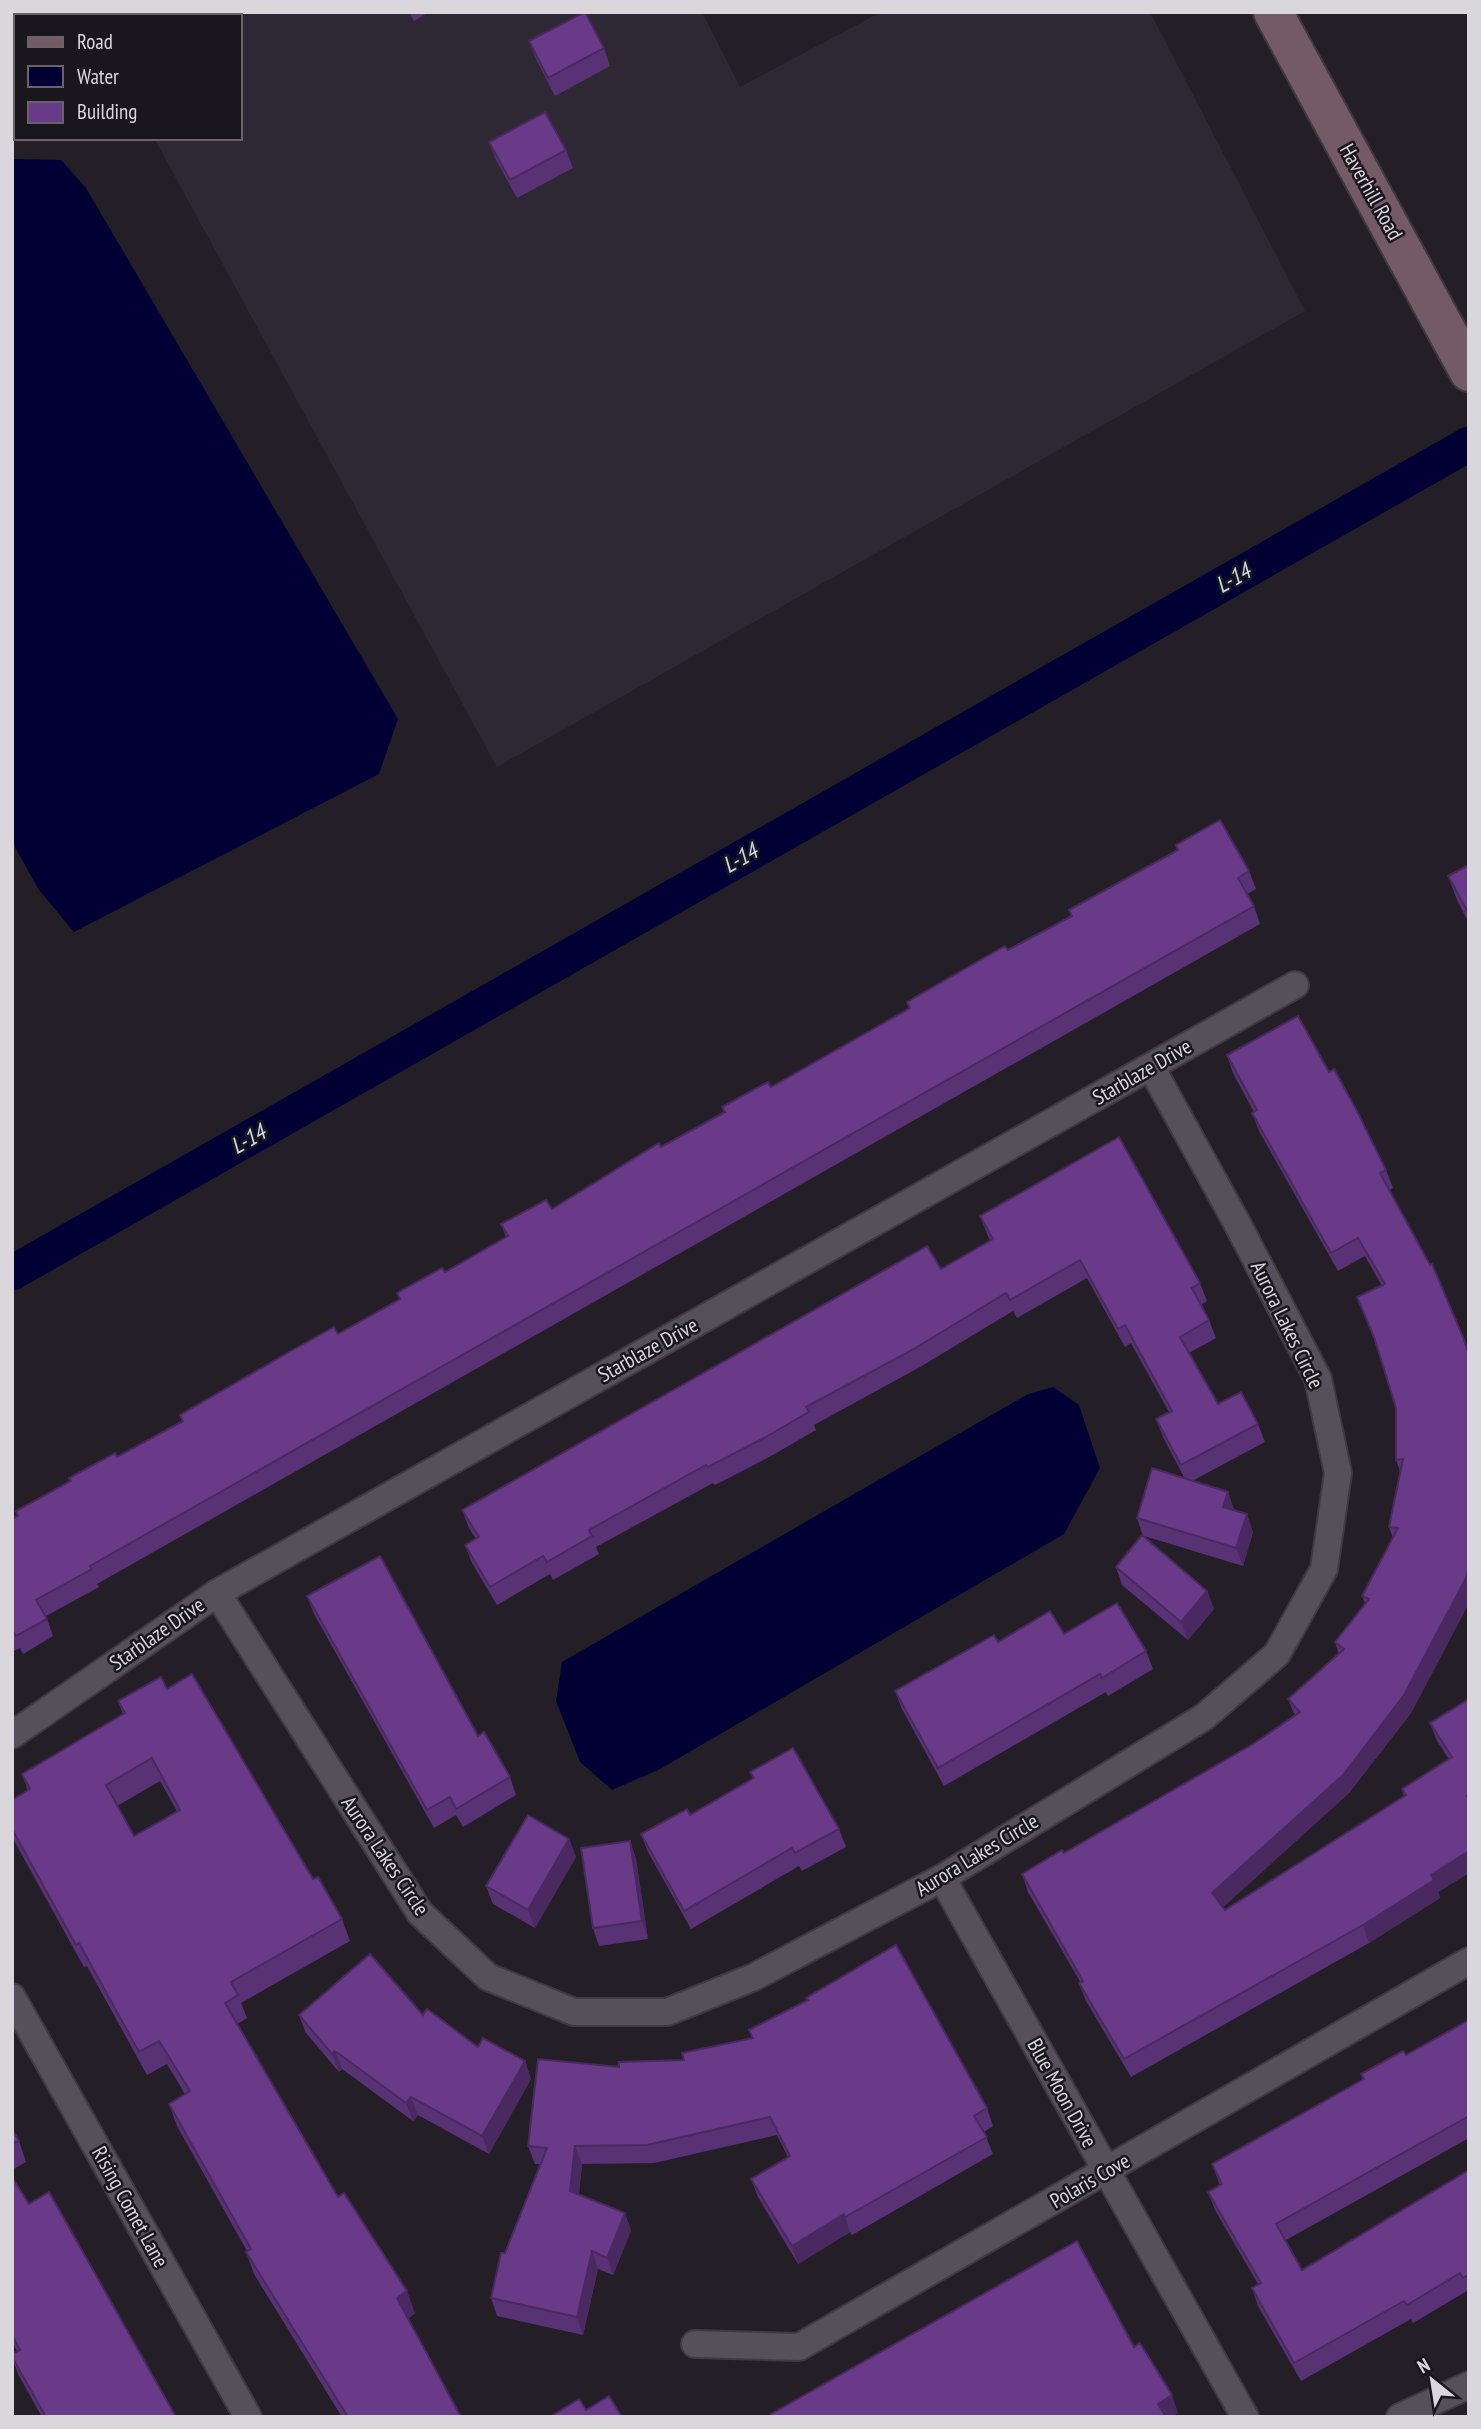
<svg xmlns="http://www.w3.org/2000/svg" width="1481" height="2429" font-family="'PT Sans Narrow',sans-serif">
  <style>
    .built { fill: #2e2834 }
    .water { fill: #000034 }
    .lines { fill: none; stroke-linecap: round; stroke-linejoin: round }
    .canal { stroke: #000034; stroke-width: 35 }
    .street-casing { stroke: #3e3a41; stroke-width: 30 }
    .secondary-casing { stroke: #3e3a41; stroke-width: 42 }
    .street { stroke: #555059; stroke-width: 26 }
    .secondary { stroke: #735a64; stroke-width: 38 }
    .wall { fill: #593275; fill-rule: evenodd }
    .shaded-wall { fill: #49295f }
    .building { fill: #683a88; stroke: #49295f; stroke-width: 2; fill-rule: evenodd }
    .labels { text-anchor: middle; stroke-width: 5; stroke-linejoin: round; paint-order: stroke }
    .street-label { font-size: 21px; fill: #dad7dc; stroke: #1a161d }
    .water-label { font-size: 23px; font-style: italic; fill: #cedbf0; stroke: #1a161d }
  </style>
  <rect width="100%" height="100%" fill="#241f27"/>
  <path class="built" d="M86 12H702L740 87 881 12H1150L1305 311 497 767 154 138H240V16H88Z"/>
  <g class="water">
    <path d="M12 159 61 160 86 188 398 719 379 774 74 932 39 890 12 842Z"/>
    <path d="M1053 1387 1079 1405 1100 1468 1064 1534 660 1769 612 1790 580 1762 556 1701 562 1662 1028 1394Z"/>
  </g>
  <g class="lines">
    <path class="canal" d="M12 1273 1469 444"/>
    <g class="street-casing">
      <g id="street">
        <path d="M217 1593 420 1913 488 1977 574 2012H667L754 1977 942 1878 1204 1717 1277 1654 1324 1569 1338 1473 1318 1379 1238 1225 1151 1067"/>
        <path d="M12 1735 217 1593 1295 985"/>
        <path d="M942 1878 1245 2417"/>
        <path d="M12 1997 248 2417"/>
        <path d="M695 2344 799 2347 1469 1961"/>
        <path d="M1400 2417 1469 2385"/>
      </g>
    </g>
    <g class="secondary-casing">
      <path id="secondary" d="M1273 12 1469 372"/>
    </g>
    <use href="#street" class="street"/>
    <use href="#secondary" class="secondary"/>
  </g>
  <g class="wall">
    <path d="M409 12H429L414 21Z"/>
    <path d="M529 41 604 48 610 66 555 96 536 59Z"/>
    <path d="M489 142 566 150 573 168 517 198 496 160Z"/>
    <path d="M1176 845 1249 871 1256 889 1247 894 1254 906 1260 924 97 1584 99 1587 46 1616 53 1636 23 1654 20 1648 12 1652V1519L18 1516 16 1511 182 1421 180 1415 338 1334 399 1299 397 1293 445 1272 506 1237 501 1224 552 1209 724 1113 722 1107 771 1087 909 1009 907 1002 1071 916 1069 910 1177 850Z"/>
    <path d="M1469 865V923L1458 902 1448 876Z"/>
    <path d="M1227 1055 1329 1072 1386 1170 1393 1188 1389 1190 1463 1337 1469 1352V1603L1411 1713 1349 1793 1223 1907 1225 1910 1404 1796 1402 1789 1449 1759 1437 1741 1430 1723 1469 1699V1873L1438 1892 1440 1898 1369 1943 1131 2077 1086 2001 1079 1983H1081L1028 1892 1022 1874 1064 1853 1253 1744 1295 1716 1288 1699 1339 1654 1335 1642 1365 1603 1362 1596 1393 1538 1389 1527 1400 1471 1396 1460V1408L1377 1346 1357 1297 1382 1286 1365 1256 1338 1271 1259 1131 1252 1113 1254 1112 1233 1073Z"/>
    <path d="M980 1216 1200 1283 1207 1301 1201 1305 1209 1320 1216 1338 1189 1353 1218 1404 1258 1424 1265 1442 1192 1481 1228 1492 1234 1510 1253 1532 1243 1566 1144 1536 1207 1591 1214 1609 1188 1640 1122 1585 1116 1567 1143 1536 1137 1518 1185 1479 1163 1437 1156 1419 1169 1412 1131 1343 1125 1347 1087 1278 1017 1318 1013 1311 920 1367 814 1425 816 1430 771 1456 715 1485 713 1483 596 1547 599 1554 553 1580 550 1574 497 1605 472 1563 465 1545 476 1539 469 1528 462 1510 941 1269 990 1241Z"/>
    <path d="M307 1596 478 1736 510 1777 516 1795 463 1827 456 1815 434 1828 314 1614Z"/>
    <path d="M1064 1634 1146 1651 1153 1669 1108 1696 1106 1692 944 1786 902 1709 895 1691Z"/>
    <path d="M167 1689 313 1879 342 1919 350 1941 241 2003 247 2018 237 2024 338 2197 415 2313 408 2319 461 2417H342L254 2274 246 2252 247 2251 177 2126 169 2104 185 2094 167 2064 147 2075 87 1966 84 1967 12 1837V1800L28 1791 22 1774 123 1714 118 1701ZM160 1781 177 1811 134 1836 117 1806Z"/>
    <path d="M750 1772 839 1829 846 1847 802 1871 799 1866 691 1929 648 1852 641 1834 690 1815 753 1779Z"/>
    <path d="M569 1839 576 1857 535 1928 493 1904 486 1886Z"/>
    <path d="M630 1841 636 1859 648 1939 599 1946 593 1928Z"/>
    <path d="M299 2015H423L478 2047 525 2061 531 2079 489 2154 418 2115 413 2121 342 2069 339 2072 306 2033Z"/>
    <path d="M1469 2020V2138L1286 2240 1302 2270 1469 2170V2295L1467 2291 1413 2323 1411 2319 1301 2381 1258 2306 1252 2288 1258 2284 1215 2210 1208 2192 1220 2185 1212 2164 1363 2080 1361 2074 1406 2055Z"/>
    <path d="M749 2030 987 2108 993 2126 984 2132 993 2154 852 2235 850 2232 798 2264 758 2197 751 2179 788 2157 777 2135 654 2163 582 2164 579 2194 625 2213 631 2231 613 2275 598 2269 583 2335 497 2316 491 2298 505 2253 540 2164H535L528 2146 619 2067 684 2060 752 2038Z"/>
    <path d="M12 2129 19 2141 26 2162 12 2170Z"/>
    <path d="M12 2177 29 2204 176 2417H42L19 2376 12 2358V2354L17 2351 12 2342Z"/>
  </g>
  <g class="shaded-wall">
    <path d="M1228 1492 1234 1510 1230 1525 1223 1507Z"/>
    <path d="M1247 1514 1253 1532 1243 1566 1236 1548Z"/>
    <path d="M1469 1565V1603L1411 1713 1349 1793 1219 1911 1212 1893Z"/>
    <path d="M1207 1591 1214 1609 1188 1640 1181 1622Z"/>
    <path d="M569 1839 576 1857 535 1928 528 1910Z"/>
    <path d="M630 1841 636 1859 648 1939 642 1921Z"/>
    <path d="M1469 1851V1873L1438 1892 1440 1898 1369 1943 1363 1925 1431 1875Z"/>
    <path d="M335 2051 342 2069 339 2072 332 2054Z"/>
    <path d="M525 2061 531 2079 489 2154 482 2136Z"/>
    <path d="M411 2097 418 2115 413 2121 406 2103Z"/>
    <path d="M575 2146 582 2164 577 2209 570 2191Z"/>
    <path d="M625 2213 631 2231 613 2275 607 2258Z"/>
    <path d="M844 2214 850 2232 798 2264 792 2246Z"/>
    <path d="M592 2251 598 2269 583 2335 577 2317Z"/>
    <path d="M407 2291 415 2313 405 2321 397 2298Z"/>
    <path d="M1172 2395 1178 2413 1172 2417H1163L1158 2404Z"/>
  </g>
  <g class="building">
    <path d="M585 12 604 48 548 78 529 41Z"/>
    <path d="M545 112 566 150 510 180 489 142Z"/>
    <path d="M1220 820 1249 871 1238 878 1254 906 90 1566 92 1569 36 1600 47 1619 16 1636 12 1630V1519L18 1516 16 1511 71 1481 69 1478 115 1453 117 1457 183 1421 180 1415 289 1352 334 1327 338 1334 400 1299 397 1293 442 1268 445 1272 508 1236 501 1224 546 1200 552 1209 659 1143 661 1147 725 1112 722 1107 768 1082 771 1087 910 1008 907 1002 1005 946 1008 950 1072 916 1069 910 1178 850 1176 845Z"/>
    <path d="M1469 865V914L1448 876Z"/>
    <path d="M1298 1016 1329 1072 1334 1069 1357 1111 1386 1170 1380 1173 1430 1265 1432 1264 1463 1337 1469 1355V1565L1466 1578 1404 1695 1343 1775 1212 1893 1225 1910 1406 1795 1402 1789 1452 1757 1430 1723 1469 1699V1795L1467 1796 1469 1798V1851L1431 1875 1434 1880 1363 1925 1124 2059 1079 1983 1083 1981 1022 1874 1062 1850 1064 1853 1253 1744 1300 1712 1288 1699 1344 1649 1335 1642 1369 1599 1362 1596 1398 1528 1389 1527 1403 1459 1396 1460V1408L1374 1337 1357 1297 1385 1284 1358 1238 1331 1253 1252 1113 1257 1110 1227 1055Z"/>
    <path d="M1119 1137 1200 1283 1192 1288 1209 1320 1180 1337 1218 1404 1241 1392 1258 1424 1181 1465 1156 1419 1172 1411 1125 1325 1118 1329 1080 1260 1010 1300 1006 1293 914 1349 806 1407 809 1412 764 1438 708 1467 706 1465 589 1530 592 1536 547 1562 543 1556 490 1587 465 1545 479 1537 462 1510 927 1246 941 1269 993 1239 980 1216Z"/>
    <path d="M1152 1468 1228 1492 1223 1507 1247 1514 1236 1548 1137 1518Z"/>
    <path d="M1142 1535 1207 1591 1181 1622 1116 1567Z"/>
    <path d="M380 1556 478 1736 484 1732 510 1777 456 1809 450 1797 427 1810 307 1596Z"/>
    <path d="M1117 1603 1146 1651 1102 1678 1100 1674 938 1768 895 1691 994 1635 998 1642 1050 1611 1064 1634Z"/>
    <path d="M192 1674 313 1879 318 1877 342 1919 231 1982 238 1995 225 2003 338 2197 344 2193 407 2291 397 2298 461 2417H348L246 2252 251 2249 169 2104 190 2091 159 2041 139 2052 79 1943 76 1945 12 1829V1800L30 1789 22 1774 125 1713 118 1701 161 1677 167 1689ZM152 1758 180 1810 134 1836 106 1785Z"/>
    <path d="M793 1748 839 1829 795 1853 792 1848 684 1911 641 1834 687 1809 690 1815 754 1778 750 1772Z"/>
    <path d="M528 1815 569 1839 528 1910 486 1886Z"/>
    <path d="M630 1841 642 1921 593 1928 581 1848Z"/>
    <path d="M896 1945 987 2108 974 2116 987 2137 845 2217 844 2214 792 2246 751 2179 790 2156 770 2117 647 2145 575 2146 570 2191 625 2213 607 2258 592 2251 577 2317 491 2298 501 2253H505L547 2148 528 2146 538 2059 619 2067V2062L684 2060 682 2053 753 2038 749 2030 808 2000 806 1998Z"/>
    <path d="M370 1954 423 2015 427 2009 478 2047 483 2038 525 2061 482 2136 411 2097 406 2103 335 2051 332 2054 299 2015Z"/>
    <path d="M1469 2020V2116L1276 2224 1302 2270 1469 2170V2275L1463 2278 1460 2273 1407 2305 1404 2301 1294 2363 1252 2288 1261 2283 1208 2192 1222 2184 1212 2164 1364 2079 1361 2074 1403 2051 1406 2055Z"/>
    <path d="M12 2129 19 2141 12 2144Z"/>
    <path d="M12 2177 29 2204 49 2192 176 2417H46L12 2357V2354L20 2350 12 2335Z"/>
    <path d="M1077 2241 1134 2347 1140 2343 1172 2395 1158 2404 1166 2417H772L771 2414Z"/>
    <path d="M609 2396 622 2417H550L579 2399 586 2410Z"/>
  </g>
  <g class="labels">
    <g class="street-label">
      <text transform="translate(1371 192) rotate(61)" y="7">Haverhill Road</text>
      <text transform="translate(1142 1072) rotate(-30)" y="7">Starblaze Drive</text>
      <text transform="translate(1287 1325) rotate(64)" y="7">Aurora Lakes Circle</text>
      <text transform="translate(648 1350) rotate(-29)" y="7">Starblaze Drive</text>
      <text transform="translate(157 1634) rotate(-35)" y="7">Starblaze Drive</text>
      <text transform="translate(977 1855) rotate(-31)" y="7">Aurora Lakes Circle</text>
      <text transform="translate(385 1856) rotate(56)" y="7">Aurora Lakes Circle</text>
      <text transform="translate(1062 2093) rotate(61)" y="7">Blue Moon Drive</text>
      <text transform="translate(1090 2181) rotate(-30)" y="7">Polaris Cove</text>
      <text transform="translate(130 2207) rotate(61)" y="7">Rising Comet Lane</text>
    </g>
    <g class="water-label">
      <text transform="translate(1233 578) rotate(-30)" y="8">L-14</text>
      <text transform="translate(740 858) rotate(-30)" y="8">L-14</text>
      <text transform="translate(248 1139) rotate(-30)" y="8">L-14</text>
    </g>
  </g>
  <rect width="1481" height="2429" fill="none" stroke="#dad7dc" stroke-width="28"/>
  <rect x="14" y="14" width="228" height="126" fill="#1a161d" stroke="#676369" stroke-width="2"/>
  <rect x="28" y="37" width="35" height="10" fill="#735a64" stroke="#676369" stroke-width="2"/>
  <text x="77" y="49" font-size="21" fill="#dad7dc">Road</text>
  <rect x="28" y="66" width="35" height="21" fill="#000034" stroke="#676369" stroke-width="2"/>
  <text x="77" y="84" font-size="21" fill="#dad7dc">Water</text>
  <rect x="28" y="102" width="35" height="21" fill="#683a88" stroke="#676369" stroke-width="2"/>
  <text x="77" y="119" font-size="21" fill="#dad7dc">Building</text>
  <g transform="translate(1432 2380) rotate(330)" stroke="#1a161d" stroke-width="5" paint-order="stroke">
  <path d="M0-5L12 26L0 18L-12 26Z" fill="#dad7dc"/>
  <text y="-10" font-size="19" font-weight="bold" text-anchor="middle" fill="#dad7dc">N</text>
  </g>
</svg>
